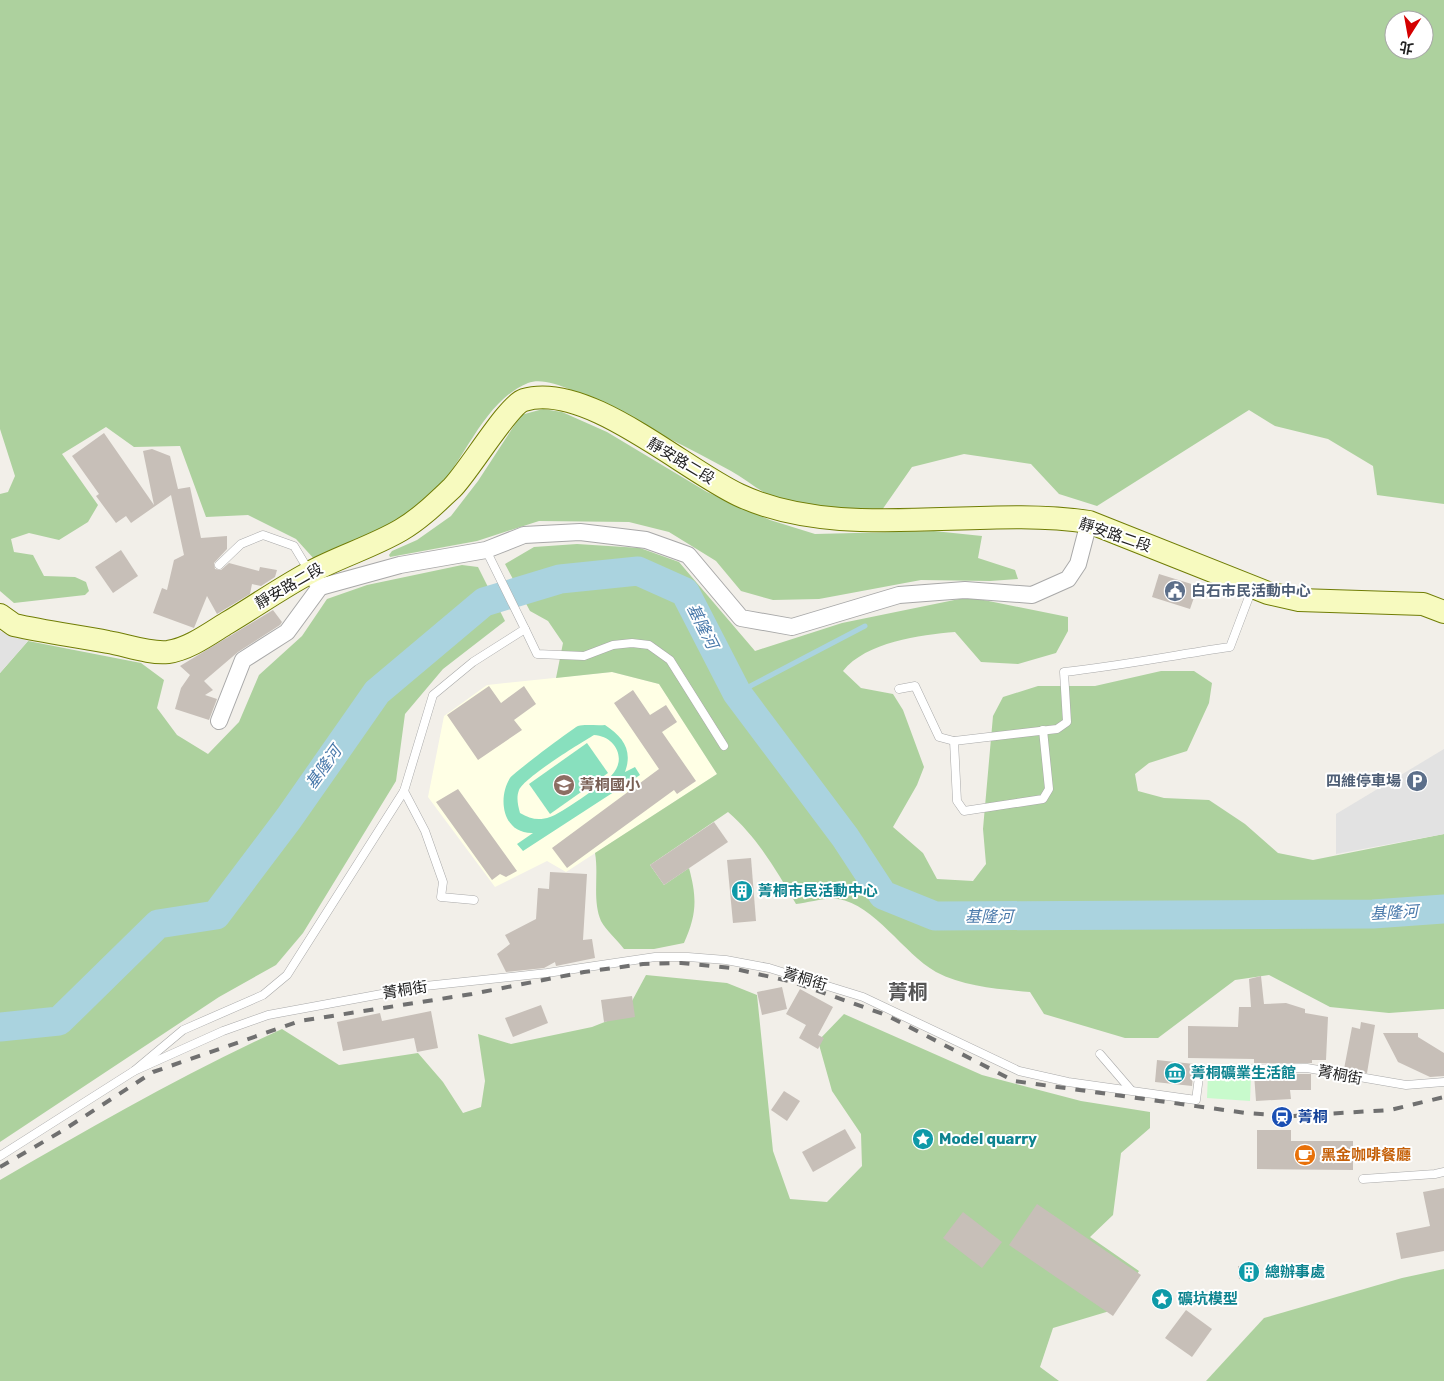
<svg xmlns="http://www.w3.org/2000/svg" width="1444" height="1381" font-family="Rubik,'Noto Sans TC',sans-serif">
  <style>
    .education { fill: #ffffe5 }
    .forest { fill: #add19e; fill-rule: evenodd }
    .park { fill: #c8facc }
    .pitch { fill: #88e0be; fill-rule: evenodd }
    .parking { fill: #e2e2e2 }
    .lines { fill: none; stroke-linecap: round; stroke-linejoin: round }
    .stream { stroke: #aad3df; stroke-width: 5 }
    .river { stroke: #aad3df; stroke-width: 29 }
    .building { fill: #c7bfb8 }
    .service-casing { stroke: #a9a9a9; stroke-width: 9 }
    .minor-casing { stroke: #a9a9a9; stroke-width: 18 }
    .secondary-casing { stroke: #707d05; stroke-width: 24 }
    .service { stroke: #fff; stroke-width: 8 }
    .minor { stroke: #fff; stroke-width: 16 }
    .secondary { stroke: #f7fabf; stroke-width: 22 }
    .rail { stroke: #707070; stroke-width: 4; stroke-dasharray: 10 10; stroke-linecap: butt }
    .labels { text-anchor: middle; stroke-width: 4; stroke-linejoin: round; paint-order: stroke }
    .street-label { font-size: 15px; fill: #222; stroke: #fff }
    .service-label { font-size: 15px; font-weight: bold; fill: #4e5e75; stroke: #fff; text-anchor: start }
    .education-label { font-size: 15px; font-weight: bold; fill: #785e54; stroke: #fff; text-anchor: start }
    .culture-label { font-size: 15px; font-weight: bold; fill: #0d838f; stroke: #fff; text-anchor: start }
    .transit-label { font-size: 15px; font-weight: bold; fill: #164399; stroke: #fff; text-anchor: start }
    .food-label { font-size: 15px; font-weight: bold; fill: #c56008; stroke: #fff; text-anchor: start }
    .water-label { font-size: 16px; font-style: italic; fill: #4a7aab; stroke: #fff }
    .district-label { font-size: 20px; font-weight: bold; fill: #555; stroke: #fff }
  </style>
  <rect width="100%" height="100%" fill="#f2efe9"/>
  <path class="education" d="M612 672 659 684 717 774 566 872 547 861 495 887 428 797 444 716 487 685Z"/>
  <g class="forest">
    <path d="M0 0H1444V504L1377 495 1373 466 1328 439 1275 426 1249 410 1097 506 1059 494 1031 464 964 454 912 467 882 510C847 508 810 509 776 498 761 493 746 479 731 471 688 447 643 426 599 404 582 395 547 375 528 383 483 401 464 463 431 497 405 524 350 544 315 560L296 539 248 515 206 517 180 446 134 447 106 427 62 454 98 505 88 522 59 540 29 533 11 539 14 552 33 555 44 576 75 577 86 582 89 591 85 595 14 603 0 591V494L8 492 15 476 0 429ZM1394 20H1424V50H1394Z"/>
    <path d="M543 409 562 412 607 432 707 492 770 520 815 534 934 531 982 536 978 558 1015 570 1018 579 990 581 921 580 819 599 773 600 741 591 716 561 669 532 629 522 539 521 477 541 390 557 389 555 392 551 417 540 451 516 478 481 521 415Z"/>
    <path d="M577 544 640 548 679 562 755 651 842 623 969 597 1068 617V631L1056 653 1018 664 981 662 955 632C920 635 866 642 843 671L861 688 893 694 903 710 924 767 917 785 893 827 923 853 937 879 973 881 986 864 983 829 993 716 1003 697 1038 686H1095L1161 671H1194L1212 683 1209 703 1187 751 1149 763 1135 774 1138 791 1164 798 1209 800 1245 824 1278 853 1313 860 1444 834V1009L1389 1013 1330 1007 1269 975 1235 980 1158 1038H1125L1044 1014 1030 992C999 989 964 987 936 972 903 953 875 905 838 899 826 897 808 903 796 904 777 871 757 837 728 812L650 865 664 885 689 868C697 898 697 914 684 943L654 949H624C617 940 606 930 601 921 592 900 599 875 595 853L717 774 659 684 612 672 556 678 563 643 548 621 530 611 505 564 534 547Z"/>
    <path d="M462 565 478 567 505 621 443 669 405 714 396 781 303 933 276 965 219 997 0 1142V673L28 641 141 663 164 680 157 708 177 735 208 754 239 722 259 675 302 636 327 599 367 585Z"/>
    <path d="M646 975 727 983 757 995 773 1151 790 1199 827 1202 862 1166 861 1134 832 1091 818 1041 844 1014 982 1075 1081 1101 1150 1112V1128L1121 1153 1113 1215 1090 1237 1139 1271 1113 1310 1053 1328 1040 1367 1059 1381H0V1180C92 1127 185 1073 282 1029L339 1065 418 1053 443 1082 463 1113 481 1107 485 1081 478 1034 511 1044 592 1027 625 1014Z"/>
    <path d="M1444 1269V1381H1206L1264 1318 1402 1278Z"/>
  </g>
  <path class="park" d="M1208 1074 1251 1077 1250 1101 1207 1098Z"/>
  <g class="pitch">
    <path d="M605 725C623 737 633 750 625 772L635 767 640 775 523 851 517 844 533 833C503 834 497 799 510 778 512 774 572 729 578 726 585 724 597 726 605 725ZM594 735C615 736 628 759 611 776 604 783 559 815 550 817 539 821 530 819 520 813 518 805 516 798 519 790 525 777 579 744 594 735Z"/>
    <path d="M587 743 608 773 550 814 529 784Z"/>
  </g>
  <g class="parking">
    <path d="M0 631 28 641 0 673Z"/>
    <path d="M1444 749V834L1336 854V814Z"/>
  </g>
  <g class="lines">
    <path class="stream" d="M737 693 865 626"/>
    <path class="river" d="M0 1027 59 1021 158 924 216 915 289 818 377 692 484 602 560 579 638 571 685 592 737 693 845 837 883 895 935 916 1373 914 1444 909"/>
  </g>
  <g class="building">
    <path d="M104 433 154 505 143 451 152 449 170 456 178 489 190 487 201 538 227 536V549L214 563 215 569 221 570 229 563 259 571 260 567 277 570 275 577 261 586 252 584 250 594 217 614 207 596 194 628 153 613 162 588 167 590 174 560 184 555 171 495 131 523 126 516 116 523 96 496 99 494 72 456Z"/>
    <path d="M121 550 138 576 113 593 95 567Z"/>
    <path d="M1159 574 1198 586 1190 609 1152 597Z"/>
    <path d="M273 610 282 622 280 625 238 652 204 681 213 690 205 695 217 699 209 720 175 709 181 688 190 675 180 666Z"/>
    <path d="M489 686 501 703 524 686 536 704 514 720 522 730 478 760 447 715Z"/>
    <path d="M633 690 650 715 666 705 677 722 662 732 696 781 677 794 674 790 567 868 552 848 659 769 614 703Z"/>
    <path d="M458 789 517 871 506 877 500 874 492 880 436 802Z"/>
    <path d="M714 822 728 842 664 885 650 865Z"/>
    <path d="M751 858 756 921 733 923 727 860Z"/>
    <path d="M550 872 587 874 583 940 592 939 595 958 556 966 555 962 544 968 506 972 497 954 510 944 505 935 536 919 538 888 549 889Z"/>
    <path d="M1261 976 1264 1004 1286 1003 1305 1009V1013L1328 1017 1326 1060H1312V1063H1254V1059L1188 1058V1026L1238 1027 1239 1007H1251L1249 979Z"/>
    <path d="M782 987 787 1009 762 1015 757 992Z"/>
    <path d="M800 989 833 1007 818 1035 824 1038 818 1049 799 1038 806 1025 786 1014Z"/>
    <path d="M632 996 635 1017 604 1022 601 1000Z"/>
    <path d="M541 1005 548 1023 513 1037 505 1018Z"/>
    <path d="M431 1011 438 1048 417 1052 414 1038 343 1051 337 1022 380 1013 382 1021Z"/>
    <path d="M1361 1022 1375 1025 1367 1073 1344 1069 1352 1027 1360 1029Z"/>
    <path d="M1383 1033H1418V1037L1444 1053V1076L1430 1077 1398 1062Z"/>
    <path d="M1157 1060 1194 1064 1192 1086 1155 1082Z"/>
    <path d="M1254 1074H1311V1090H1290L1291 1099 1256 1101Z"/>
    <path d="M784 1091 800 1101 787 1121 771 1110Z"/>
    <path d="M845 1129 856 1148 813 1172 802 1152Z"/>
    <path d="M1257 1130H1291V1141H1353V1170L1257 1169Z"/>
    <path d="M1444 1188V1251L1401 1259 1396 1233 1430 1226 1423 1192Z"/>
    <path d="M1037 1204 1141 1275 1113 1316 1009 1245Z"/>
    <path d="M963 1212 1002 1242 982 1268 943 1238Z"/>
    <path d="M1259 1265V1278L1239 1279 1238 1266Z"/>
    <path d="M1186 1310 1212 1329 1192 1357 1165 1338Z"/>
  </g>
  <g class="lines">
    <g class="service-casing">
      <g id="service">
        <path d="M219 565 241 544 263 535 294 546 309 571"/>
        <path d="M525 629 537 654 584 656 613 645 632 643 649 645 670 660 724 746"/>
        <path d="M899 689 915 686 939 737 954 741 1057 729 1067 722 1064 672C1120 666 1174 655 1230 647L1252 589"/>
        <path d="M954 741 957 801 964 811 1043 799 1049 789 1043 730"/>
        <path d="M404 791 425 831 443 882 441 897 474 900"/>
        <path d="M1100 1054 1131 1090"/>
        <path d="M134 1071 223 1031 268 1015 425 986 547 973 655 957H688L726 960 769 968 863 997 1019 1071 1068 1082 1196 1100 1200 1069 1307 1068 1406 1085 1444 1082"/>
        <path d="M0 1156 134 1071 183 1030 263 995 287 975 404 791 433 695 473 662 525 629 486 550"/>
        <path d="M1363 1179 1435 1174 1444 1172"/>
      </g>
    </g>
    <g class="minor-casing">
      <g id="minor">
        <path d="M320 587 400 565 486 550 524 535 580 532 646 540 688 555 741 618 792 627 899 595 965 590 1032 595 1068 579 1078 564 1089 522"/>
        <path d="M219 721 243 660 287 632 320 587 314 578"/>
      </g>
    </g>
    <g class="secondary-casing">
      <path id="secondary" d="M0 615 14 625C45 632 77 636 108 642 126 645 149 654 168 652 189 649 209 634 227 623 254 607 281 588 309 573 338 557 372 547 401 530 420 519 436 503 452 488 469 471 508 405 524 400 586 381 683 469 739 495 841 543 977 505 1089 522L1268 593 1299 600 1423 604 1444 612"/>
    </g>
    <use href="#service" class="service"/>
    <use href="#minor" class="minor"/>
    <use href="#secondary" class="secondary"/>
    <path class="rail" d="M0 1167 62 1131 153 1072 300 1021 472 994 584 972 643 964 681 963 731 968 793 982 886 1015 1014 1081 1246 1113 1292 1116 1390 1110 1444 1097"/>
  </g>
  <defs>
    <g id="civic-disc" transform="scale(1.125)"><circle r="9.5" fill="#5c6f8a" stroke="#fff"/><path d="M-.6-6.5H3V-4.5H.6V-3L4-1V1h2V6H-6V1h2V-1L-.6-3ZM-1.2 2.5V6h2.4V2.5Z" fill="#fff"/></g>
    <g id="parking-disc" transform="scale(1.125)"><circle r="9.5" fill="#5c6f8a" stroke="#fff"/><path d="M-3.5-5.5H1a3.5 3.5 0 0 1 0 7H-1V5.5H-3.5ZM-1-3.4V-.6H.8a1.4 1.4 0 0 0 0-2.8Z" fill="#fff"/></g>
    <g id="school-disc" transform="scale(1.125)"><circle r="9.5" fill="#8d6e63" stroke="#fff"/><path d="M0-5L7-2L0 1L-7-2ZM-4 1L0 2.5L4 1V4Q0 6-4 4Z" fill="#fff"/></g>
    <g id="building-disc" transform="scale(1.125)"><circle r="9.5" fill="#0f9aa8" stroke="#fff"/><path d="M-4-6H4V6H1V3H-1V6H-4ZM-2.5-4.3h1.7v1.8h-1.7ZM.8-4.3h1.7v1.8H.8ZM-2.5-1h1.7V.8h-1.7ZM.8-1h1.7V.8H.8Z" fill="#fff"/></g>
    <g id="museum-disc" transform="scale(1.125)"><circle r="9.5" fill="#0f9aa8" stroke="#fff"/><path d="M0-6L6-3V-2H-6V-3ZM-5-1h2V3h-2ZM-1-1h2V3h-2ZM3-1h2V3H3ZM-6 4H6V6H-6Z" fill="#fff"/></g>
    <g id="station-disc" transform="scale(1.125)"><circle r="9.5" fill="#1a4fb4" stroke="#fff"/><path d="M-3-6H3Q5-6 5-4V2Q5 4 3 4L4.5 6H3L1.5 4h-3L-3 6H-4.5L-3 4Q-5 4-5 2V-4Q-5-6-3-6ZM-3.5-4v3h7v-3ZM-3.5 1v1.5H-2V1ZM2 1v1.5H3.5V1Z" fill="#fff"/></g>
    <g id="sight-disc" transform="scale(1.125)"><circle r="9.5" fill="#0f9aa8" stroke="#fff"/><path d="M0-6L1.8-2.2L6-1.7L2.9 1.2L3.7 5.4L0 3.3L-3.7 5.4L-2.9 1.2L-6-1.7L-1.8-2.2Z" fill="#fff"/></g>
    <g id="cafe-disc" transform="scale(1.125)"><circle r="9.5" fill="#e8710a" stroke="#fff"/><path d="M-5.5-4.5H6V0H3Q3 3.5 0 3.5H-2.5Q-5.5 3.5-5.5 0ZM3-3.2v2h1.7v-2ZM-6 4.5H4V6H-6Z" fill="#fff"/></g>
  </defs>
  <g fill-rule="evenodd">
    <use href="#civic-disc" x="1175" y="591"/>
    <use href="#parking-disc" x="1417" y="781"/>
    <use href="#school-disc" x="564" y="785"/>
    <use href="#building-disc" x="742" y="891"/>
    <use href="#museum-disc" x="1175" y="1073"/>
    <use href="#station-disc" x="1282" y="1117"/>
    <use href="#sight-disc" x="923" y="1139"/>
    <use href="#cafe-disc" x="1305" y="1155"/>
    <use href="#building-disc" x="1249" y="1272"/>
    <use href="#sight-disc" x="1162" y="1299"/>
  </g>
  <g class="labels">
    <g class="street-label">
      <text transform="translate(681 461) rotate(31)" y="5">靜安路二段</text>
      <text transform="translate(1115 535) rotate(19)" y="5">靜安路二段</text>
      <text transform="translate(289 586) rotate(-30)" y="5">靜安路二段</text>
      <text transform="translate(805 979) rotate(17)" y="5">菁桐街</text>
      <text transform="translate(405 990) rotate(-9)" y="5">菁桐街</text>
      <text transform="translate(1340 1075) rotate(11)" y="5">菁桐街</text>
    </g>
    <g class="service-label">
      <text x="1191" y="596">白石市民活動中心</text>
      <text x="1401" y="786" text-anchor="end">四維停車場</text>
    </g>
    <g class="education-label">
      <text x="580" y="790">菁桐國小</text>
    </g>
    <g class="culture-label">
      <text x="758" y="896">菁桐市民活動中心</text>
      <text x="1191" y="1078">菁桐礦業生活館</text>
      <text x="939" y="1144">Model quarry</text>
      <text x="1265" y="1277">總辦事處</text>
      <text x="1178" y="1304">礦坑模型</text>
    </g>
    <g class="transit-label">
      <text x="1298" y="1122">菁桐</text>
    </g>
    <g class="food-label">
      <text x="1321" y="1160">黑金咖啡餐廳</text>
    </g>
    <g class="water-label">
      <text transform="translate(703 626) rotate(63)" y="6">基隆河</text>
      <text transform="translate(323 767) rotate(-54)" y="6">基隆河</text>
      <text transform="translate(1394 912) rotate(-3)" y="6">基隆河</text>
      <text x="989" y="922">基隆河</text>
    </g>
    <g class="district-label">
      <text x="908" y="999">菁桐</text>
    </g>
  </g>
  <g transform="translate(1409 35) rotate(191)"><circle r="24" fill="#ffffff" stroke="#a7a7a7"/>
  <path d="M0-4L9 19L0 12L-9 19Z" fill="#d40000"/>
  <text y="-8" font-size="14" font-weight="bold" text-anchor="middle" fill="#222222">北</text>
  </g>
</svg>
